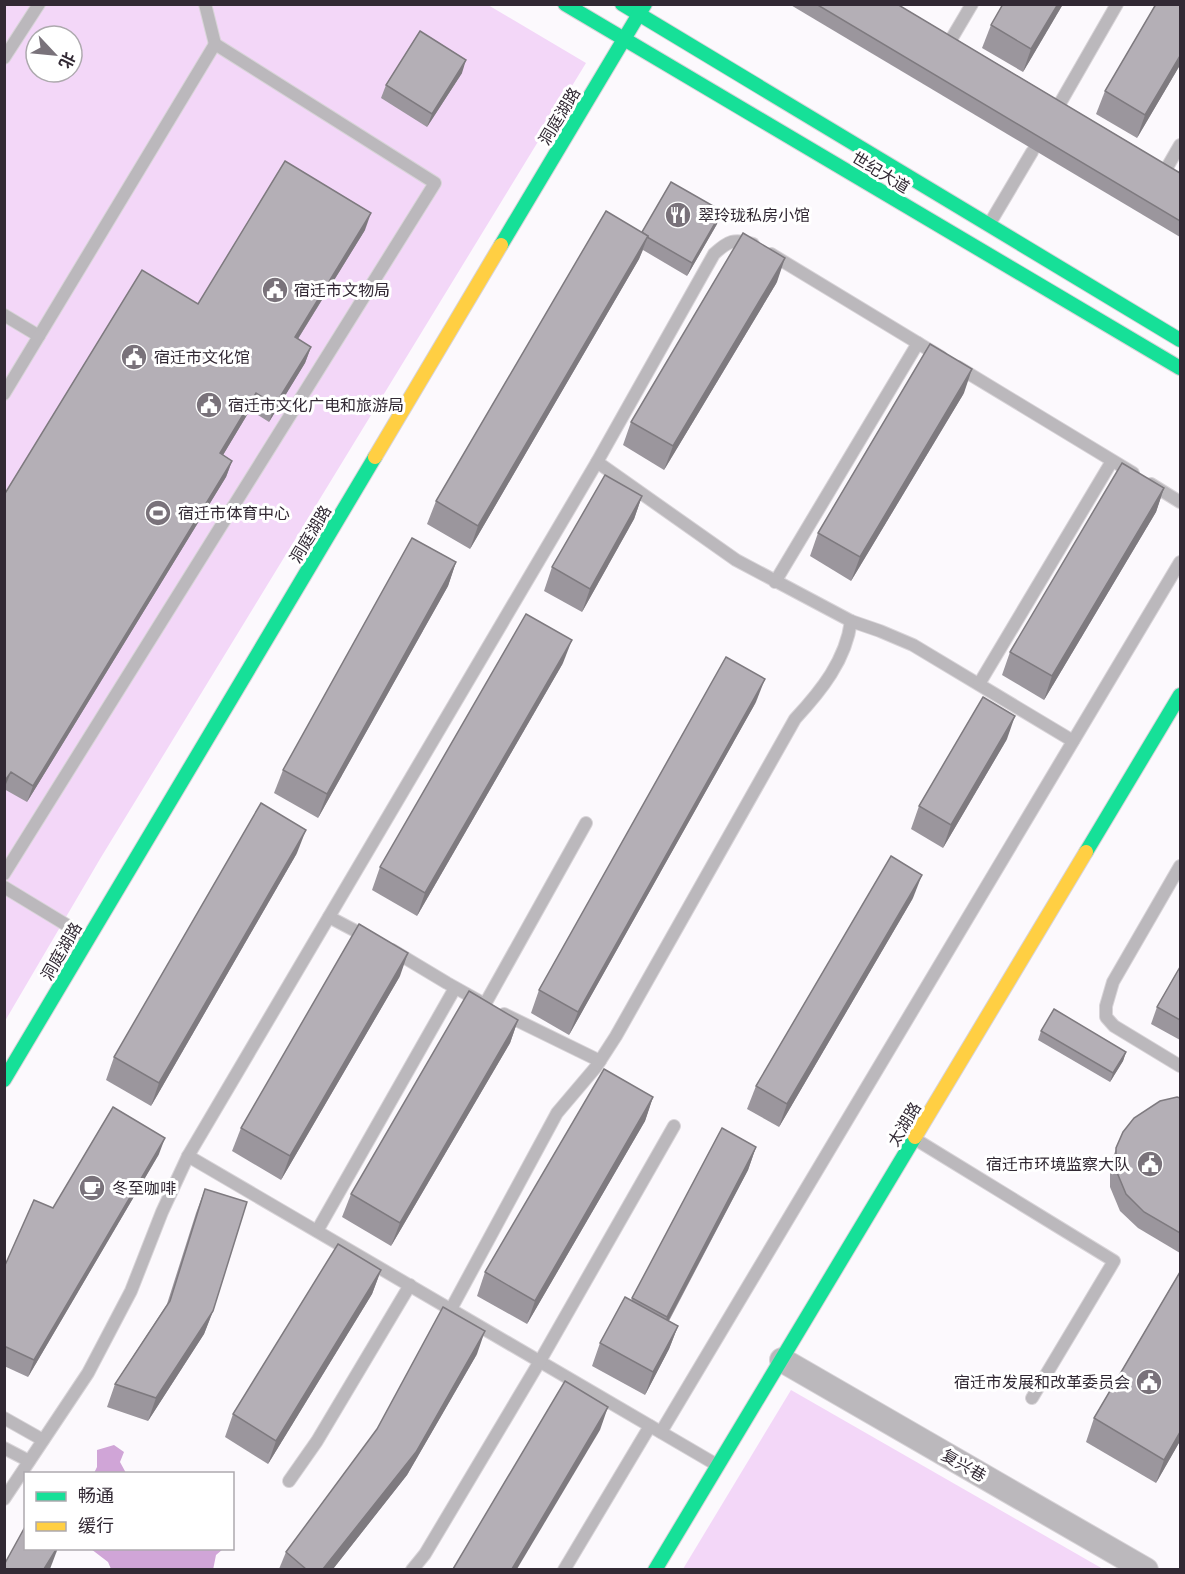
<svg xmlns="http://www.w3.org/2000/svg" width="1185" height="1574" font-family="'Roboto Condensed','Noto Sans SC',sans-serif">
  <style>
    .green { fill: #f3d7f8; fill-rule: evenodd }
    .water { fill: #d0a5d7 }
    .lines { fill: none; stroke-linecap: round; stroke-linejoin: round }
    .lane-casing { stroke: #d8d4d8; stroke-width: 14 }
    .street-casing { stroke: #d8d4d8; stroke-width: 26 }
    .fast-casing { stroke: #d8d4d8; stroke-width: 16 }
    .slow-casing { stroke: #d8d4d8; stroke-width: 16 }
    .lane { stroke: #bbb8bc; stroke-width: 12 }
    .street { stroke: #bbb8bc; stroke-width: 24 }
    .fast { stroke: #16e098; stroke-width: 14 }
    .slow { stroke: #ffcf43; stroke-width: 14 }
    .wall { fill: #9b969d }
    .shaded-wall { fill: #7e7a7f }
    .building { fill: #b4afb6; stroke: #7e7a7f; stroke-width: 1.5 }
    .labels { text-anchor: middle; stroke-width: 6; stroke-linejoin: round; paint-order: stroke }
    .street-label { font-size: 16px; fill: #322934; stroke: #fff }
    .poi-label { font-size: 16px; fill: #322934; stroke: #fff; text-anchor: start }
  </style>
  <rect width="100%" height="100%" fill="#fcf9fd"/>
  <g class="green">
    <path d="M5 5H488L586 63 100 859 5 1021ZM36 36H72V72H36Z"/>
    <path d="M791 1390 1103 1569H683Z"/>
  </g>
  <g class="water">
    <path d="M114 1445 124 1452 120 1462 126 1473H94L97 1467V1450Z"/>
    <path d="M91 1549H223L216 1555 213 1570 111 1569 108 1562Z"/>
  </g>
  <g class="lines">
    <g class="lane-casing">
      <g id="lane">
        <path d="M205 4 215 44"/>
        <path d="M949 43 972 4"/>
        <path d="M4 58 39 4"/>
        <path d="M1055 112 1117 4"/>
        <path d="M1165 171 1180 145"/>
        <path d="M990 223 1032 152"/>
        <path d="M771 254 941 357"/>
        <path d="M4 315 39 336 215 44 435 183 4 874"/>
        <path d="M958 367 1133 473"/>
        <path d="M4 394 39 336"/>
        <path d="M597 462 736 560 851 621 880 631 913 645 1073 741"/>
        <path d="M1151 484 1180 502"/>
        <path d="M775 582 918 343"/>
        <path d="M979 684 1112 461"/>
        <path d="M1180 866 1113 982 1106 1006V1017L1114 1026 1180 1066"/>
        <path d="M4 887 88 938"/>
        <path d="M329 917 369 938"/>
        <path d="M392 950 447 983 481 1002"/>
        <path d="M485 1004 586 823"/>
        <path d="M504 1014 600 1061"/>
        <path d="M915 1139 1114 1261 1032 1398"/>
        <path d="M188 1156 717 1465"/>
        <path d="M317 1231 455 988"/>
        <path d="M451 1309 557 1113 596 1067 616 1036 795 719C821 691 846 660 851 621"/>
        <path d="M4 1418 43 1440"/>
        <path d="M661 1432 1180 562"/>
        <path d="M4 1448 29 1461"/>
        <path d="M289 1481 317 1441 410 1285"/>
        <path d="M4 1499 88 1373 131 1291 162 1212 188 1156 597 462 714 254C728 241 734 238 753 244"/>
        <path d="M412 1570 425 1554 540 1361 674 1126"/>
        <path d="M564 1570 650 1426"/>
      </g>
    </g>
    <g class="street-casing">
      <path id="street" d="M782 1360 1146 1570"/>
    </g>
    <g class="fast-casing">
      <g id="fast">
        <path d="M565 4 1180 368"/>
        <path d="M622 4 1180 340"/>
        <path d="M501 245 645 4"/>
        <path d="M1086 852 1180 695"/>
        <path d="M4 1080 375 457"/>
        <path d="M655 1570 915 1137"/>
      </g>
    </g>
    <g class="slow-casing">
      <g id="slow">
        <path d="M375 457 501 245"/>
        <path d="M915 1137 1086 852"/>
      </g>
    </g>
    <use href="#lane" class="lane"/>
    <use href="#street" class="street"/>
    <use href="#fast" class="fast"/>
    <use href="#slow" class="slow"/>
  </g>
  <g class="wall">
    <path d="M789 4H897L1180 173V237Z"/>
    <path d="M1063 4 1023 72 982 48 991 25Z"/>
    <path d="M1180 65 1137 138 1096 114 1105 91Z"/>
    <path d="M462 73 427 127 381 98 386 85Z"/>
    <path d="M717 224 687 276 643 250 639 259 470 549 427 524 436 501 642 232Z"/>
    <path d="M365 230 298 339 311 347 305 363 269 422 250 410 223 455 232 461 226 477 27 802 4 789V495L198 304Z"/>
    <path d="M777 282 664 470 623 445 631 422Z"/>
    <path d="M964 393 851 581 810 556 818 533Z"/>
    <path d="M1164 488 1156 512 1044 700 1002 675 1010 652Z"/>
    <path d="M642 496 634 519 582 612 544 591 552 567Z"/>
    <path d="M456 562 448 586 318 818 274 793 283 770Z"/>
    <path d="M563 663 417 916 372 890 380 867Z"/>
    <path d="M756 702 569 1035 531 1013 539 990Z"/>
    <path d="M1007 739 943 848 911 829 919 806Z"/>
    <path d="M297 853 151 1106 106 1080 114 1057Z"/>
    <path d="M913 898 779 1127 747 1109 756 1086Z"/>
    <path d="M1180 967V1040L1151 1024 1157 1007Z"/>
    <path d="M400 976 281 1180 232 1151 241 1128Z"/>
    <path d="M518 1020 510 1043 391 1246 342 1217 351 1194Z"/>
    <path d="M1041 1031 1126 1052 1123 1061 1110 1082 1038 1040Z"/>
    <path d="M653 1097 645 1121 527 1324 477 1296 485 1272Z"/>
    <path d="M1180 1098V1253L1138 1228 1120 1211 1110 1187V1164L1123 1132Z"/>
    <path d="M756 1147 748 1170 669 1321 678 1326 669 1349 645 1395 592 1366 600 1343 631 1301 632 1298Z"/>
    <path d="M159 1154 28 1377 4 1366V1266L53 1208Z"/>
    <path d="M205 1189 213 1311 204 1334 148 1421 107 1407 115 1384 167 1304 196 1213Z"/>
    <path d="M381 1270 372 1294 268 1464 225 1437 233 1414Z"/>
    <path d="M1180 1272V1441L1156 1483 1086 1442 1094 1418Z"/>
    <path d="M477 1354 407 1475 333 1569H279L286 1552Z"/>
  </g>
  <g class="shaded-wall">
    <path d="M1058 4H1063L1023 72 1031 49Z"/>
    <path d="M1180 56V65L1137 138 1145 115Z"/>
    <path d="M466 60 462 73 427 127 432 114Z"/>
    <path d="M722 211 717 224 687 276 692 263Z"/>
    <path d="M371 213 365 230 289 353 295 337Z"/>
    <path d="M648 236 639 259 470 549 478 526Z"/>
    <path d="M785 258 777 282 664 470 673 446Z"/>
    <path d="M311 347 305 363 269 422 275 405Z"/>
    <path d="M972 369 964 393 851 581 860 557Z"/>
    <path d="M256 393 250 410 214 470 220 453Z"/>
    <path d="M232 461 226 477 27 802 33 786Z"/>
    <path d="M1164 488 1156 512 1044 700 1052 676Z"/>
    <path d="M642 496 634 519 582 612 590 589Z"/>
    <path d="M456 562 448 586 318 818 327 794Z"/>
    <path d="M572 640 563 663 417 916 425 893Z"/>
    <path d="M765 679 756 702 569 1035 578 1012Z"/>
    <path d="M1015 716 1007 739 943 848 951 825Z"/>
    <path d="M11 772 4 789V782Z"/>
    <path d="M306 830 297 853 151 1106 159 1083Z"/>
    <path d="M922 875 913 898 779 1127 787 1104Z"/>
    <path d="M408 953 400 976 281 1180 290 1156Z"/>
    <path d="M518 1020 510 1043 391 1246 400 1223Z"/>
    <path d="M1126 1052 1123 1061 1110 1082 1113 1073Z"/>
    <path d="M653 1097 645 1121 527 1324 535 1301Z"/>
    <path d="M165 1138 159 1154 28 1377 34 1360Z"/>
    <path d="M756 1147 748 1170 658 1340 667 1317Z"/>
    <path d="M381 1270 372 1294 268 1464 276 1441Z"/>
    <path d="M213 1311 204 1334 148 1421 156 1398Z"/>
    <path d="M678 1326 669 1349 645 1395 653 1372Z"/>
    <path d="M485 1331 477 1354 407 1475 333 1569H323Z"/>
    <path d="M608 1407 600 1430 517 1569H512Z"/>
    <path d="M1180 1432V1441L1156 1483 1164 1460Z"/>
    <path d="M57 1548H58L50 1569H44Z"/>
  </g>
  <g class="building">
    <path d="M816 4H897L1180 173V221Z"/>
    <path d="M1003 4H1058L1031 49 991 25Z"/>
    <path d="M1156 4H1180V56L1145 115 1105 91Z"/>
    <path d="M420 31 466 60 432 114 386 85Z"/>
    <path d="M285 161 371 213 295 337 311 347 275 405 256 393 220 453 232 461 33 786 11 772 4 782V495L142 270 198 304Z"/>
    <path d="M671 182 722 211 692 263 647 237 648 236 642 232Z"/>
    <path d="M606 211 648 236 478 526 436 501Z"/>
    <path d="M743 233 785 258 673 446 631 422Z"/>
    <path d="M930 344 972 369 860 557 818 533Z"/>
    <path d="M1122 463 1164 488 1052 676 1010 652Z"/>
    <path d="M605 475 642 496 590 589 552 567Z"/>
    <path d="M412 538 456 562 327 794 283 770Z"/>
    <path d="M526 614 572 640 425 893 380 867Z"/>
    <path d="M726 657 765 679 578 1012 539 990Z"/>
    <path d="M983 697 1015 716 951 825 919 806Z"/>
    <path d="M261 803 306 830 159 1083 114 1057Z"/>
    <path d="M891 856 922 875 787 1104 756 1086Z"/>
    <path d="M359 924 408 953 290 1156 241 1128Z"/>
    <path d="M1180 967V1020L1157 1007Z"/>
    <path d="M469 991 518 1020 400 1223 351 1194Z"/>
    <path d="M1054 1009 1126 1052 1113 1073 1041 1031Z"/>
    <path d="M604 1069 653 1097 535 1301 485 1272Z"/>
    <path d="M1177 1097 1180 1098V1233L1144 1212 1126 1194 1116 1170V1148L1123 1132 1134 1118 1160 1101Z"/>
    <path d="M113 1107 165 1138 34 1360 4 1346V1267L6 1263 34 1200 53 1208Z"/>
    <path d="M722 1128 756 1147 667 1317 632 1298Z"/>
    <path d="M205 1189 247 1202 213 1311 156 1398 115 1384 170 1301Z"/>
    <path d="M338 1244 381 1270 276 1441 233 1414Z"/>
    <path d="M1180 1272V1432L1164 1460 1094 1418Z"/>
    <path d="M625 1297 678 1326 653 1372 600 1343Z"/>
    <path d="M443 1307 485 1331 416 1452 323 1569H306L286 1552 377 1429Z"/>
    <path d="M565 1381 608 1407 512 1569H453Z"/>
    <path d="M26 1525V1548H57L44 1569H4V1565Z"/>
  </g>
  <defs>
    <g id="restaurant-disc" transform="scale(1.35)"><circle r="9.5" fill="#79727a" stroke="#fff"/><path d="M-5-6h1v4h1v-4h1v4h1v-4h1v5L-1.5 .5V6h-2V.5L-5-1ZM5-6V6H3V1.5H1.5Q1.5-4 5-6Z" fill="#fff"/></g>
    <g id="civic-disc" transform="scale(1.35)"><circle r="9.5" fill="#79727a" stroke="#fff"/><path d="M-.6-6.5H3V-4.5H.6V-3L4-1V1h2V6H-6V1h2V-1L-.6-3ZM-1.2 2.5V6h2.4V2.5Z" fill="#fff"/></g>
    <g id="stadium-disc" transform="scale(1.35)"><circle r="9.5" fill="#79727a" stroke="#fff"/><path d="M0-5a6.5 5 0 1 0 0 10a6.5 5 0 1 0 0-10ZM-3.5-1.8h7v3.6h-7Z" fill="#fff"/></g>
    <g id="cafe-disc" transform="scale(1.35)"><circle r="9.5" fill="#79727a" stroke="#fff"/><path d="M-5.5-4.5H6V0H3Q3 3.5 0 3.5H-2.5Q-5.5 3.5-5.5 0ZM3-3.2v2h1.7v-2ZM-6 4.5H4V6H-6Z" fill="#fff"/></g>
  </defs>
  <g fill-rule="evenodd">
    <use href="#restaurant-disc" x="678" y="215"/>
    <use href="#civic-disc" x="275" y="290"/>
    <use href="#civic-disc" x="134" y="357"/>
    <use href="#civic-disc" x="209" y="405"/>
    <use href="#stadium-disc" x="158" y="513"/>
    <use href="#civic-disc" x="1150" y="1164"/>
    <use href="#cafe-disc" x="92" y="1188"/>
    <use href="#civic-disc" x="1149" y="1382"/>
  </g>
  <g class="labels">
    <g class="street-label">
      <text transform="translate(559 116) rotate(-59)" y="6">洞庭湖路</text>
      <text transform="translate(881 172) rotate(31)" y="6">世纪大道</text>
      <text transform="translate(310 534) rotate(-59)" y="6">洞庭湖路</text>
      <text transform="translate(61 951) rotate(-60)" y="6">洞庭湖路</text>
      <text transform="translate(904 1124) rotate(-59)" y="6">太湖路</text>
      <text transform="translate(964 1465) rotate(30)" y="6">复兴巷</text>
    </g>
    <g class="poi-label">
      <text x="698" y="221">翠玲珑私房小馆</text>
      <text x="294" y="296">宿迁市文物局</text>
      <text x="154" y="363">宿迁市文化馆</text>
      <text x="228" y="411">宿迁市文化广电和旅游局</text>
      <text x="178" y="519">宿迁市体育中心</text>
      <text x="1130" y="1170" text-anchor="end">宿迁市环境监察大队</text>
      <text x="112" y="1194">冬至咖啡</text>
      <text x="1130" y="1388" text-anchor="end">宿迁市发展和改革委员会</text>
    </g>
  </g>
  <rect width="1185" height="1574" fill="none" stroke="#322934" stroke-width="12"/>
  <rect x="24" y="1472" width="210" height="78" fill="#ffffff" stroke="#ada9ae" stroke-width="1.5"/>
  <rect x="36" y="1492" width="30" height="9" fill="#16e098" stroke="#ada9ae" stroke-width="1.5"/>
  <text x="78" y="1502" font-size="18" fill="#322934">畅通</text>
  <rect x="36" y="1522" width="30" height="9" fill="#ffcf43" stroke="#ada9ae" stroke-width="1.5"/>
  <text x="78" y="1532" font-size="18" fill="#322934">缓行</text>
  <g transform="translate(54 54) rotate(116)"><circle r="28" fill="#ffffff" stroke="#ada9ae" stroke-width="1.5"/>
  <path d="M0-4.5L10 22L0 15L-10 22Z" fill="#79727a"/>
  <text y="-9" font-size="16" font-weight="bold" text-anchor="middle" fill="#322934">北</text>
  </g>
</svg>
